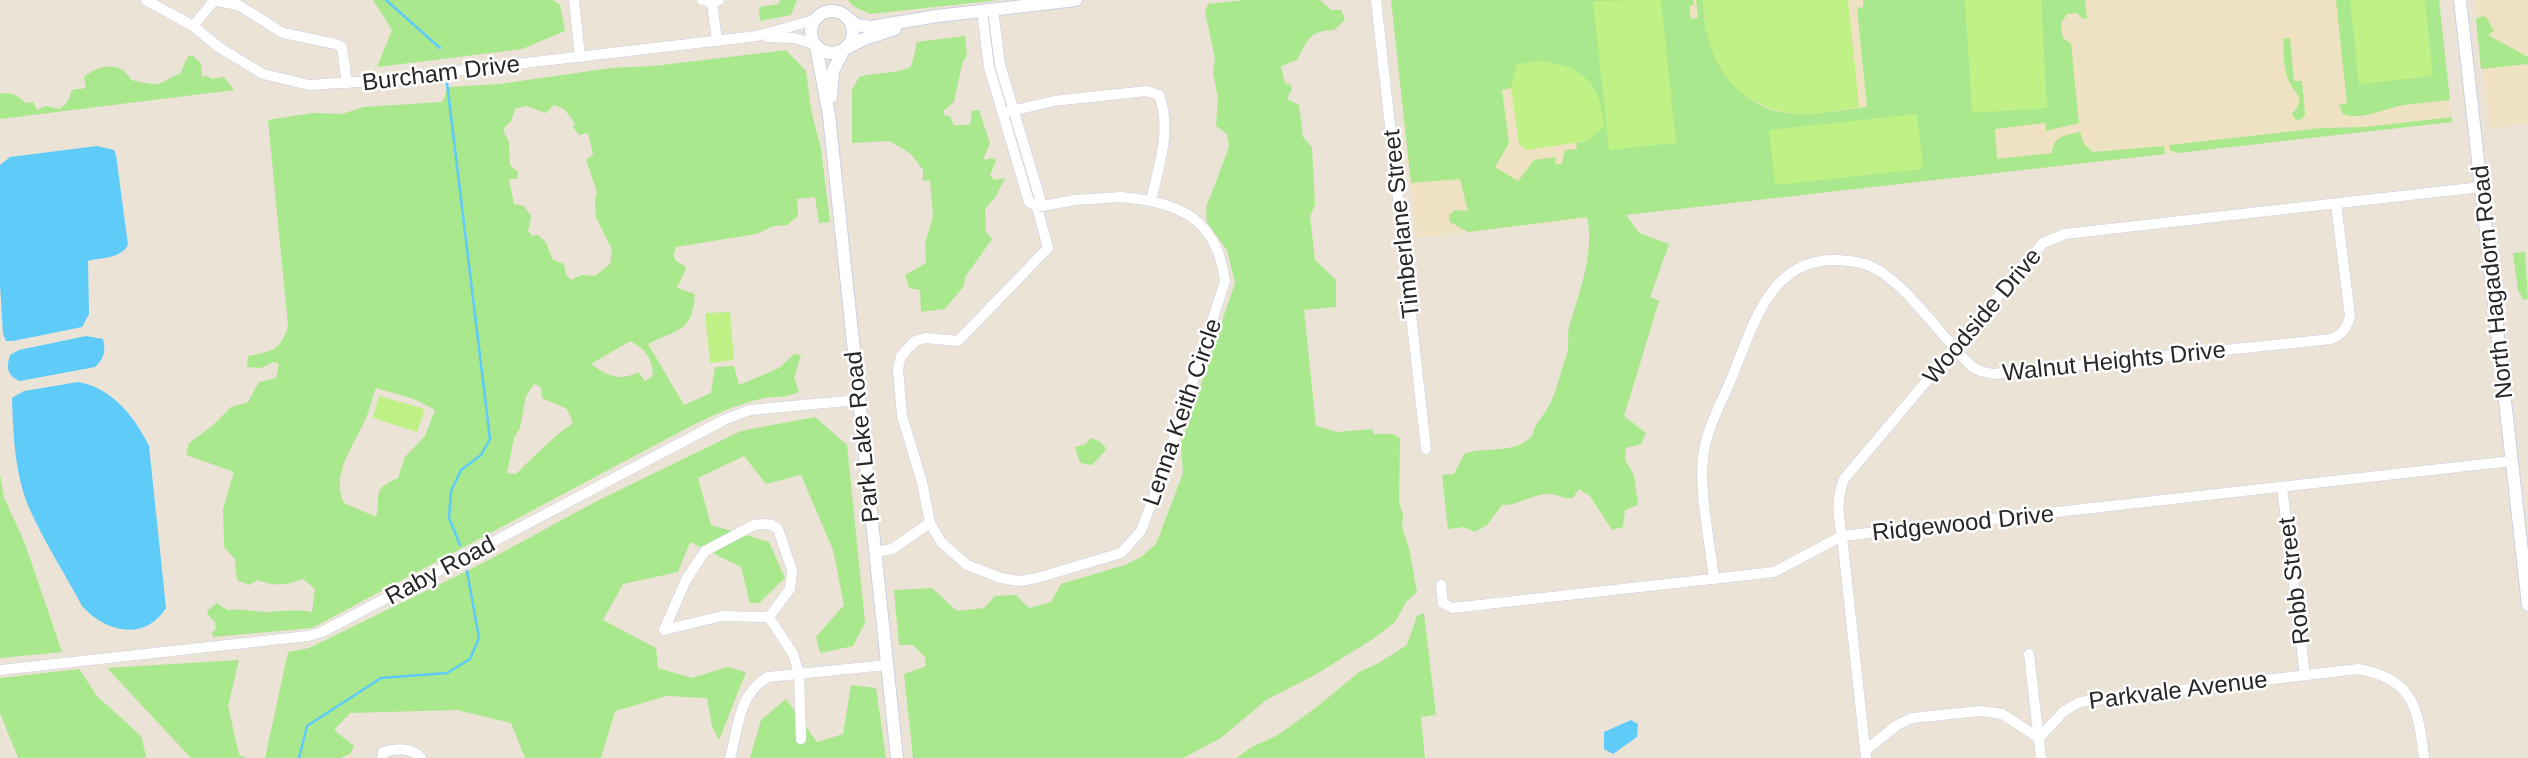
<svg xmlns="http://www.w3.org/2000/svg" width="2528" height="758" font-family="Helvetica,sans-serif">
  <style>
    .education { fill: #efe2c3 }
    .green { fill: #a9e88c; fill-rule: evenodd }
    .pitch { fill: #c0f187 }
    .water { fill: #5ecbf9 }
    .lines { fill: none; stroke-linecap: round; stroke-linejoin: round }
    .stream { stroke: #5ecbf9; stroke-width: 2.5 }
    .minor-casing { stroke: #cbcfe2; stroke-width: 11 }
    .tertiary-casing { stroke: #cbcfe2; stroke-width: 14 }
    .minor { stroke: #fff; stroke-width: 10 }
    .tertiary { stroke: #fff; stroke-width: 12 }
    .labels { text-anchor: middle; stroke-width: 5; stroke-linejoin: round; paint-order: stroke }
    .street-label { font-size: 24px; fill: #272727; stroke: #fff }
  </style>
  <rect width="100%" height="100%" fill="#ebe3d6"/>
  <g class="education">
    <path d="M1391 0H2439L2452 122 1417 238Z"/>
    <path d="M2475 0H2528V124L2489 128Z"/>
  </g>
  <g class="green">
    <path d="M373 0H553L560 5 565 31 522 49 377 67 392 30Z"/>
    <path d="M780 0H797L791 15 760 21 759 7 779 4Z"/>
    <path d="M848 0H1000L870 14 853 6Z"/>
    <path d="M1245 0H1320L1331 10H1341L1345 20 1334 30C1309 31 1308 39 1297 60L1281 66 1285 83 1291 85 1292 88 1287 99 1299 105 1303 137 1312 147 1315 205 1310 216 1315 260 1336 280V307L1304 310 1316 426 1337 432 1372 429 1374 434H1393L1400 438 1399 503 1403 513 1402 527 1409 548 1417 592 1406 602 1395 622 1373 639 1313 676 1266 700 1221 738 1183 758H913L904 674 926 666 925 657 913 645H899L894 590 932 588 957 611 984 608 995 596 1016 595 1029 608 1051 602 1061 584 1125 565 1141 557 1156 544 1183 473 1181 443 1235 283 1227 250 1207 223 1206 208 1229 147 1227 134 1216 126 1218 98 1213 73 1215 59 1205 11 1208 4Z"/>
    <path d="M1391 0H1693L1694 5 1689 6 1691 19 1698 18 1696 0H1703C1704 10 1704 22 1707 32 1717 68 1742 105 1780 112 1809 117 1839 110 1867 107L1857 8 1863 7V0H2085L2087 19 2082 18 2077 13 2067 14 2061 23 2063 38 2071 44 2079 123 2046 131 2045 123 1995 129 1997 159 2052 153C2053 136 2066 135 2080 132L2084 144 2093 152 2164 146 2165 154 1626 215 1639 233 1669 244 1650 297 1659 301 1624 416 1646 433 1641 444 1626 448 1625 460 1634 475 1638 505 1625 510 1623 527 1612 530 1590 496 1579 489 1573 498C1563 499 1555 493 1545 494 1529 496 1517 506 1502 505L1487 525 1475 532 1464 527 1448 529 1442 475 1454 474 1464 454C1484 446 1514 455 1531 437 1534 433 1534 427 1538 422 1553 403 1555 393 1562 369 1563 363 1567 356 1568 349 1569 341 1567 335 1569 327 1579 293 1595 253 1587 217L1468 232 1450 222 1449 215 1455 210 1468 211 1460 179 1411 183ZM1517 64 1588 141 1576 143 1577 149 1565 150 1562 164H1555L1556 157 1534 160 1518 181 1495 167 1509 143 1502 90 1511 88Z"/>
    <path d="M2336 0H2439L2450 100C2435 102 2419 103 2404 105 2385 108 2362 121 2343 114L2339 105 2347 103Z"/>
    <path d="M2483 16 2487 18 2494 31 2488 35 2528 57V64L2481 69 2476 19Z"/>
    <path d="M965 36 967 55 962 64 954 102 943 111 944 115 950 116 954 125H970L972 111 979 110 990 143 983 160 992 158 996 160 990 176 995 180 1005 178 996 196 985 209 986 232 992 239 965 277 964 286 945 309 921 312 920 290 909 288 905 275 926 263 925 244 933 216 930 180 923 181V170L911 154 890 141 852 143V90L859 77C869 73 906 73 911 66 914 60 915 49 917 42Z"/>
    <path d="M2290 38 2294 81H2302L2305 114 2302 119 2296 120 2292 114C2308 96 2293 94 2288 79 2283 68 2284 51 2283 39Z"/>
    <path d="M786 50 806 71 811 109 821 149 830 222 819 223 815 197 797 199 798 216 787 225 774 226 756 234 676 247 673 255 676 261 685 266V271L677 288 695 294C692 333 679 328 648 344L684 405 711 393 715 367 734 366 739 385 779 368 794 354 801 355 794 378 799 392C787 398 773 396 760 399 734 405 711 416 687 428L312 628 213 637 212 633 216 628 215 622 207 614 208 610 217 603 227 610C241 608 253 612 267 612 283 611 296 609 312 612L315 589 303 579C286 585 276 587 258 580L249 585 237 580 235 559 224 547 223 509 234 472 186 455 189 443 211 427 231 407 248 402 259 382 276 378 279 364 273 362 261 368 247 367 248 356C272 351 280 352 288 326L268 120 313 113 342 114 363 107 442 102 448 87 499 84 611 68 654 66ZM554 105 564 109 575 123 573 127 579 135 588 133 593 154 586 160 597 192 595 200 596 217 612 250 610 264 595 276 581 275 571 280 566 275 564 264 553 260 545 241 538 235 532 236 528 231 531 216 524 206 514 204 509 179H517L518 172 510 165 509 143 503 129 511 121 515 109 526 106 546 113ZM630 341C646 349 652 358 653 376L645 381 638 372C620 382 607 376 591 364ZM534 384 541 387 542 398 567 409 573 423C552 438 534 456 516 474L507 473 514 438 520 428 526 396ZM376 388 414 399 435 410 425 436 405 457 398 478C370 490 382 494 376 517L344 503C330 476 354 445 365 420 370 410 372 398 376 388Z"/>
    <path d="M188 56H193L201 63 202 77 207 76 212 79 224 77 234 90 0 119V94C10 91 19 96 25 103L33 102 37 110 46 106 60 109 68 101 72 90 86 88 84 77C99 65 121 60 131 80 138 81 147 84 154 84 164 85 171 75 180 74Z"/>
    <path d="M2452 117V122L2178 153 2170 150 2169 145 2321 128 2365 127Z"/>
    <path d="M2525 252 2528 299 2523 300 2518 290 2513 253Z"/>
    <path d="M815 417 847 445 865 623 853 646 820 653 816 637 844 605 833 550 801 475 766 484 744 456 698 478 711 525 769 542 785 578 759 603H750L741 567 690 542 678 572 623 584 603 620 656 648 658 668 692 678 727 667 746 672 719 740 712 726 707 698 667 696 615 711 601 758H525L511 723 457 710 350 713 334 730 354 746 350 754 340 758H265L288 652 309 648 481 564 597 501 741 431Z"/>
    <path d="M1090 438 1099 441 1106 448 1105 451 1092 465 1080 463 1075 447 1086 444Z"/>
    <path d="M0 474 4 498 24 541 62 652 0 658Z"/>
    <path d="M1424 613 1436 715 1421 717 1425 758H1236L1252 747 1278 735 1318 706 1359 672 1377 664 1407 645 1417 616Z"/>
    <path d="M239 660 228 706 239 755 246 758H191L107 668Z"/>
    <path d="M79 669 97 696 141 736 146 756 144 758H18L0 713V678Z"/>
    <path d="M851 685 876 688 886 758H750L761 720 786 699 817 742 843 734Z"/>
  </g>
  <g class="pitch">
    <path d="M1661 0 1676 143 1609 150 1593 1Z"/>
    <path d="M1703 0H1848L1859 107C1842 110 1823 114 1806 114 1767 115 1731 93 1715 58 1706 40 1705 19 1703 0Z"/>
    <path d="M1965 0H2041L2047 108 1972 113Z"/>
    <path d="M2350 0H2425L2433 76 2359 84Z"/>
    <path d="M1541 61C1585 66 1600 85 1604 127L1588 141 1526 150 1519 144 1511 88 1517 64Z"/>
    <path d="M1917 114 1923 169 1775 185 1769 130Z"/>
    <path d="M730 312 734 360 710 363 705 313Z"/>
    <path d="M379 396 425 409 417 432 373 418Z"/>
  </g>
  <g class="water">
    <path d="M97 146 114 150 116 155 128 245C120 259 103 257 88 261L89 314 82 327 13 341H6L3 334 0 284V165L10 157Z"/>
    <path d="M86 336 103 339C106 352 104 358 95 367L20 381C7 376 6 368 10 355L19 350Z"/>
    <path d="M78 382C111 387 135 417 149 446L166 608C145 642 105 632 82 606 65 574 45 543 30 510 15 476 13 435 12 398L24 391Z"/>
    <path d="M1631 720 1638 724 1637 737 1613 754 1604 749V732Z"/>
  </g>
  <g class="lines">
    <g class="stream">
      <path d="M386 0 440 48"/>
      <path d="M447 83 490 439 481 455 461 470 451 491 449 518 460 545"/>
      <path d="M299 758 307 726 381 678 447 673 470 659 479 638 467 571"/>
    </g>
    <g class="minor-casing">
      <g id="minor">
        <path d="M146 0 193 26 220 48 263 74 309 85 371 81 757 36 814 20"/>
        <path d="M212 0 238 5 283 33 336 44 342 47 347 84"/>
        <path d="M574 0 580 57"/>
        <path d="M702 0 712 2 719 0"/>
        <path d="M1376 0 1426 449"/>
        <path d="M712 2 717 41"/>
        <path d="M982 11 989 67 1029 202 1037 207 1040 199 1000 65 993 9"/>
        <path d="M193 26 213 2"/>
        <path d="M768 37 794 38 814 44"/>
        <path d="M1007 112 1054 101 1146 91 1159 95C1172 129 1159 166 1151 200"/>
        <path d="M1121 197C1179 202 1217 218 1225 281L1165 466 1141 531 1121 553 1037 578 1019 581 1001 578 967 565 941 542 930 523 922 482 902 416 898 369 901 356 915 341 925 338 958 341 1048 248 1037 207 1075 200Z"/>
        <path d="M2282 487 2305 675"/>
        <path d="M763 524 772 525 778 529 792 570 790 589 769 617 722 616 664 630 686 580 705 551 754 525Z"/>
        <path d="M875 552 892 549 930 523"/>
        <path d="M1714 579C1710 542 1699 493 1703 457 1706 429 1722 402 1732 377 1753 326 1770 257 1838 260 1850 261 1863 262 1874 268 1904 282 1945 340 1971 366L1980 371 1993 374 2331 339C2343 334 2347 328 2350 316L2336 204"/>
        <path d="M1441 585 1443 603 1452 608 1774 572 1842 536 2512 461"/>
        <path d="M769 617 793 654 799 673 801 739"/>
        <path d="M2029 654 2041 758"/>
        <path d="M0 670 308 636 322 632 726 419 750 410 858 400"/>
        <path d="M1866 750 1897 725 1912 718 1980 711 2002 714 2039 738 2064 711 2080 702 2358 669C2414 679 2418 708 2424 758"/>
        <path d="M382 758 383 752C395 748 412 747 421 758"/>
        <path d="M730 758C739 728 737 695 768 677L886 665"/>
        <path d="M1866 758 1842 536C1838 514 1836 500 1844 479L2043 243 2065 234 2481 187"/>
      </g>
    </g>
    <g class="tertiary-casing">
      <g id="tertiary">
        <path d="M2460 0 2528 605"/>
        <circle cx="832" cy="32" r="21"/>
        <path d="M849 19 857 25 871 27 937 16 1076 0"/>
        <path d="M816 46 829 115 897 758"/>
        <path d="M847 48 864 39 895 29"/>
        <path d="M831 97 833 71 843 51"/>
      </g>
    </g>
    <use href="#minor" class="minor"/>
    <use href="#tertiary" class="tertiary"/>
  </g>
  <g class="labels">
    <g class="street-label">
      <text transform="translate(441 73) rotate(-7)" y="8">Burcham Drive</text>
      <text transform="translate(1401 224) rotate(-96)" y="8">Timberlane Street</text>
      <text transform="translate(2492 282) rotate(-96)" y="8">North Hagadorn Road</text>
      <text transform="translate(1982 316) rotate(-50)" y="8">Woodside Drive</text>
      <text transform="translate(2114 361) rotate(-6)" y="8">Walnut Heights Drive</text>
      <text transform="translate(1182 412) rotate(-71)" y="8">Lenna Keith Circle</text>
      <text transform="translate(862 437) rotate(-96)" y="8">Park Lake Road</text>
      <text transform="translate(1963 523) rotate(-6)" y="8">Ridgewood Drive</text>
      <text transform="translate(440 570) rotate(-28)" y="8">Raby Road</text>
      <text transform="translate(2294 581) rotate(-97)" y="8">Robb Street</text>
      <text transform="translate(2178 690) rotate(-7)" y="8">Parkvale Avenue</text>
    </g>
  </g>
</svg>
